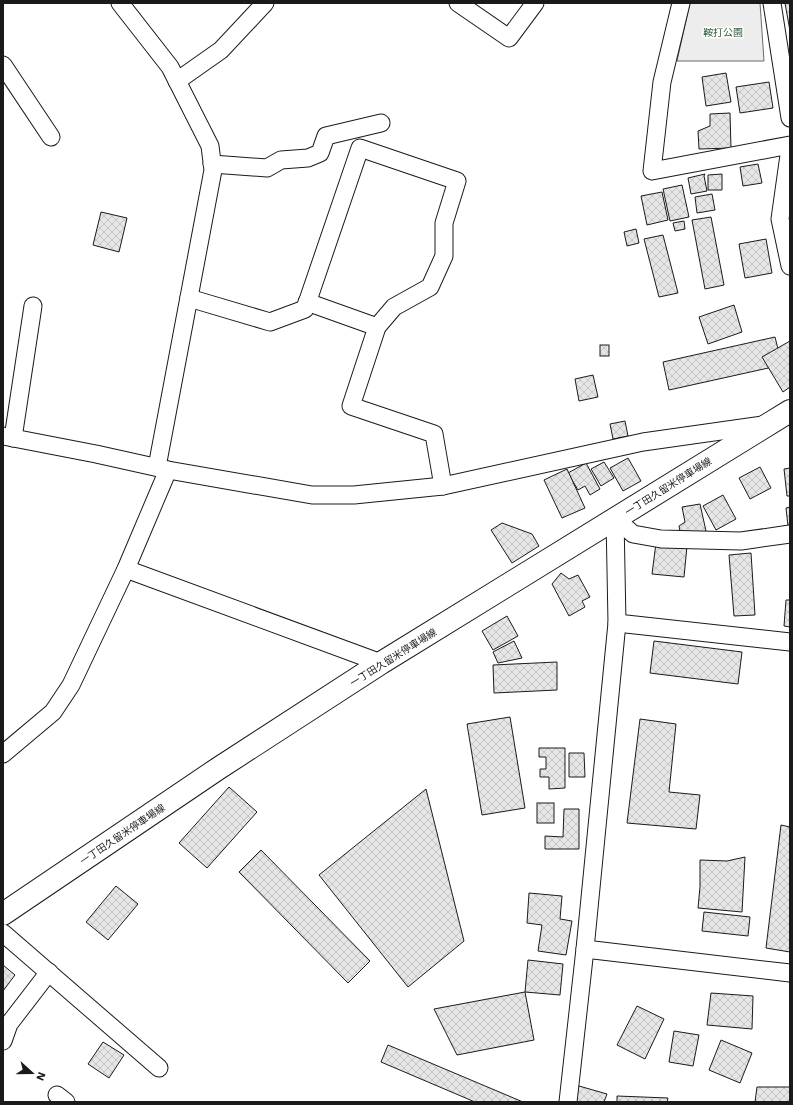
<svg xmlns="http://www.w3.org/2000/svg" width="793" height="1105" font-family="'Work Sans','Noto Sans JP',sans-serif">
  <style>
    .built { fill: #ededed; stroke: #6a6a6a }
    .building { fill: url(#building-cross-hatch); stroke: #1a1a1a }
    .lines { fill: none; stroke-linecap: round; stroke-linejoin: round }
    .minor-casing { stroke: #1a1a1a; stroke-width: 19 }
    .secondary-casing { stroke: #1a1a1a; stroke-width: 24 }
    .minor { stroke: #fff; stroke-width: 17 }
    .secondary { stroke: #fff; stroke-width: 22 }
    .labels { text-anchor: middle; stroke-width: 3; stroke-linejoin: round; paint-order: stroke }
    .park-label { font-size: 10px; fill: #2b5a34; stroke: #fff }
    .street-label { font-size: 10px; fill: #1a1a1a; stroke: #fff }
  </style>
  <defs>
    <pattern id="building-cross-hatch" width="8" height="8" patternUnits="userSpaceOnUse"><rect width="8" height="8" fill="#e6e6e6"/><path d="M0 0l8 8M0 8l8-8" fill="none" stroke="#c5c5c5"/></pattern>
  </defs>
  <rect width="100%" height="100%" fill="#fff"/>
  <path class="built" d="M690 3H760L764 61H677Z"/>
  <g class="building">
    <path d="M785 3H790V31Z"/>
    <path d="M726 73 731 102 706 106 702 77Z"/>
    <path d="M769 82 773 108 740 113 736 87Z"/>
    <path d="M730 113 731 148 699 149 698 131 710 126V114Z"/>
    <path d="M758 164 762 183 743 186 740 167Z"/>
    <path d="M705 174 704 176 707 191 691 194 688 178Z"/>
    <path d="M722 174V190H708V175Z"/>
    <path d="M682 185 689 217 670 221 663 189Z"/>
    <path d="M662 192 668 220 647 225 641 196Z"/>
    <path d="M712 194 715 210 697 213 695 197Z"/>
    <path d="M101 212 127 218 119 252 93 245Z"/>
    <path d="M711 217 724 285 705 289 692 220Z"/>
    <path d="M684 221 685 229 675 231 673 223Z"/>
    <path d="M636 229 639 243 627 246 624 232Z"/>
    <path d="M663 235 678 293 659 297 644 239Z"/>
    <path d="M766 239 772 273 745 278 739 244Z"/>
    <path d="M734 305 742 332 708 344 699 317Z"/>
    <path d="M775 337 782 365 669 390 663 362Z"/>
    <path d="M790 341V387L783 392 762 357Z"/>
    <rect x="600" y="345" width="9" height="11"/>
    <path d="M593 375 598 397 579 401 575 379Z"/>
    <path d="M625 421 628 436 613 439 610 424Z"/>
    <path d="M628 458 641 481 623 491 610 468Z"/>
    <path d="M604 462 614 478 601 486 591 469Z"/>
    <path d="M586 463 600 489 590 495 585 486 578 490 568 473Z"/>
    <path d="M760 467 771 488 750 499 739 478Z"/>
    <path d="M790 468V496H787L784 469Z"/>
    <path d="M567 469 585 508 562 518 544 480Z"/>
    <path d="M723 495 736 519 716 530 703 506Z"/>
    <path d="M700 504 706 531 681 537 679 526 685 522 682 507Z"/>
    <path d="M790 507V526H788L786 508Z"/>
    <path d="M502 523 532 534 539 546 512 563 491 530Z"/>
    <path d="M656 543 687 546 684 577 652 574Z"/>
    <path d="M751 553 755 615 734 616 729 555Z"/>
    <path d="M561 573 569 579 578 575 590 597 582 601 585 607 569 616 552 584Z"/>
    <path d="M786 600H790V627L784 626Z"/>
    <path d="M507 616 518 636 493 650 482 631Z"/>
    <path d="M514 641 522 658 498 663 493 652Z"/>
    <path d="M654 641 742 652 738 684 650 673Z"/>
    <path d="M557 662V690L494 693 493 665Z"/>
    <path d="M510 717 525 808 482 815 467 724Z"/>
    <path d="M640 719 676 724 669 792 700 795 696 829 627 823Z"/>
    <path d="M539 748H565V788L549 789V777H540V769H546V757H539Z"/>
    <path d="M569 753H584L585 777H569Z"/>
    <path d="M229 787 257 812 207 868 179 843Z"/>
    <path d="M426 789 464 941 408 987 319 875Z"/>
    <rect x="537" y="803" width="17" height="20"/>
    <path d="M564 809H579V849H545V836L563 837Z"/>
    <path d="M781 825 790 827V952L766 948Z"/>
    <path d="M261 850 370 961 348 983 239 872Z"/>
    <path d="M745 857 742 912 698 908 700 887V860L727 861Z"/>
    <path d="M116 886 138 904 108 940 86 922Z"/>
    <path d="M529 893 562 896 560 919 572 921 566 955 538 951 542 925 527 923Z"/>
    <path d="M704 912 750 917 748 936 702 931Z"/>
    <path d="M528 960 563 964 560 995 525 992Z"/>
    <path d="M3 965 15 975 3 991Z"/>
    <path d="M525 992 534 1040 457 1055 434 1009Z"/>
    <path d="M711 993 753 996 752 1029 707 1025Z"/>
    <path d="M637 1006 664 1019 645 1059 617 1045Z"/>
    <path d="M674 1031 699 1035 693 1066 669 1062Z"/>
    <path d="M721 1040 752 1053 740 1083 709 1070Z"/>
    <path d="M103 1042 124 1055 109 1078 88 1064Z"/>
    <path d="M388 1045 523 1102H475L381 1062Z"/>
    <path d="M579 1086 607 1094 604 1102H574Z"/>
    <path d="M757 1087H790V1102H755Z"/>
    <path d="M617 1096 668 1098 667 1102H617Z"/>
  </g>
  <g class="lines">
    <g class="minor-casing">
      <g id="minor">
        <path d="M120 3 170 67 210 146 213 170 157 467"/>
        <path d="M458 3 509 38 535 3"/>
        <path d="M681 3 662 82 652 171 790 145"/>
        <path d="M772 3 790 118"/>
        <path d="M3 65 51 137"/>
        <path d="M177 81 221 50 265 3"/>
        <path d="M790 148 780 219 790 266"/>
        <path d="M212 164 267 168 281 160 308 158 320 153 326 136 381 123"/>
        <path d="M189 298 270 322 305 309 360 148 457 181 444 223V256L430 287 394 307 377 327 351 406 434 434 443 486"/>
        <path d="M307 302 377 327"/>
        <path d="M3 436 96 454 168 470 312 495H354L443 486 643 442 763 425"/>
        <path d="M13 438 33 306"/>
        <path d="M615 518 633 534 661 539 741 541 790 534"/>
        <path d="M126 569 381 663"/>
        <path d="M617 623 790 642"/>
        <path d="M3 754 53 712 71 685 126 569 168 470"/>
        <path d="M3 933 159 1068"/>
        <path d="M585 949 790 973"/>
        <path d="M3 1041 9 1024 49 972"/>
        <path d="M57 1095 66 1102"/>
        <path d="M568 1102 585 949 617 623 615 518"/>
      </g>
    </g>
    <g class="secondary-casing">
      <path id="secondary" d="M3 914 219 768 381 663 790 411"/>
    </g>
    <use href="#minor" class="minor"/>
    <use href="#secondary" class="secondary"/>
  </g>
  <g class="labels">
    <g class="park-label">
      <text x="723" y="36">鞍打公園</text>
    </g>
    <g class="street-label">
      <text transform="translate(668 486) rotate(-32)" y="4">一丁田久留米停車場線</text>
      <text transform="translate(393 657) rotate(-32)" y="4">一丁田久留米停車場線</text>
      <text transform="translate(122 834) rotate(-34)" y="4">一丁田久留米停車場線</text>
    </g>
  </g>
  <rect width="793" height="1105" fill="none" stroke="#1a1a1a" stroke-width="8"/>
  <g transform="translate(32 1073) rotate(111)" stroke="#ffffff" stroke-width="3" paint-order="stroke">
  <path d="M0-3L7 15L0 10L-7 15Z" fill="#1a1a1a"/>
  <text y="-6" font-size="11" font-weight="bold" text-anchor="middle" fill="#1a1a1a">N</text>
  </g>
</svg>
